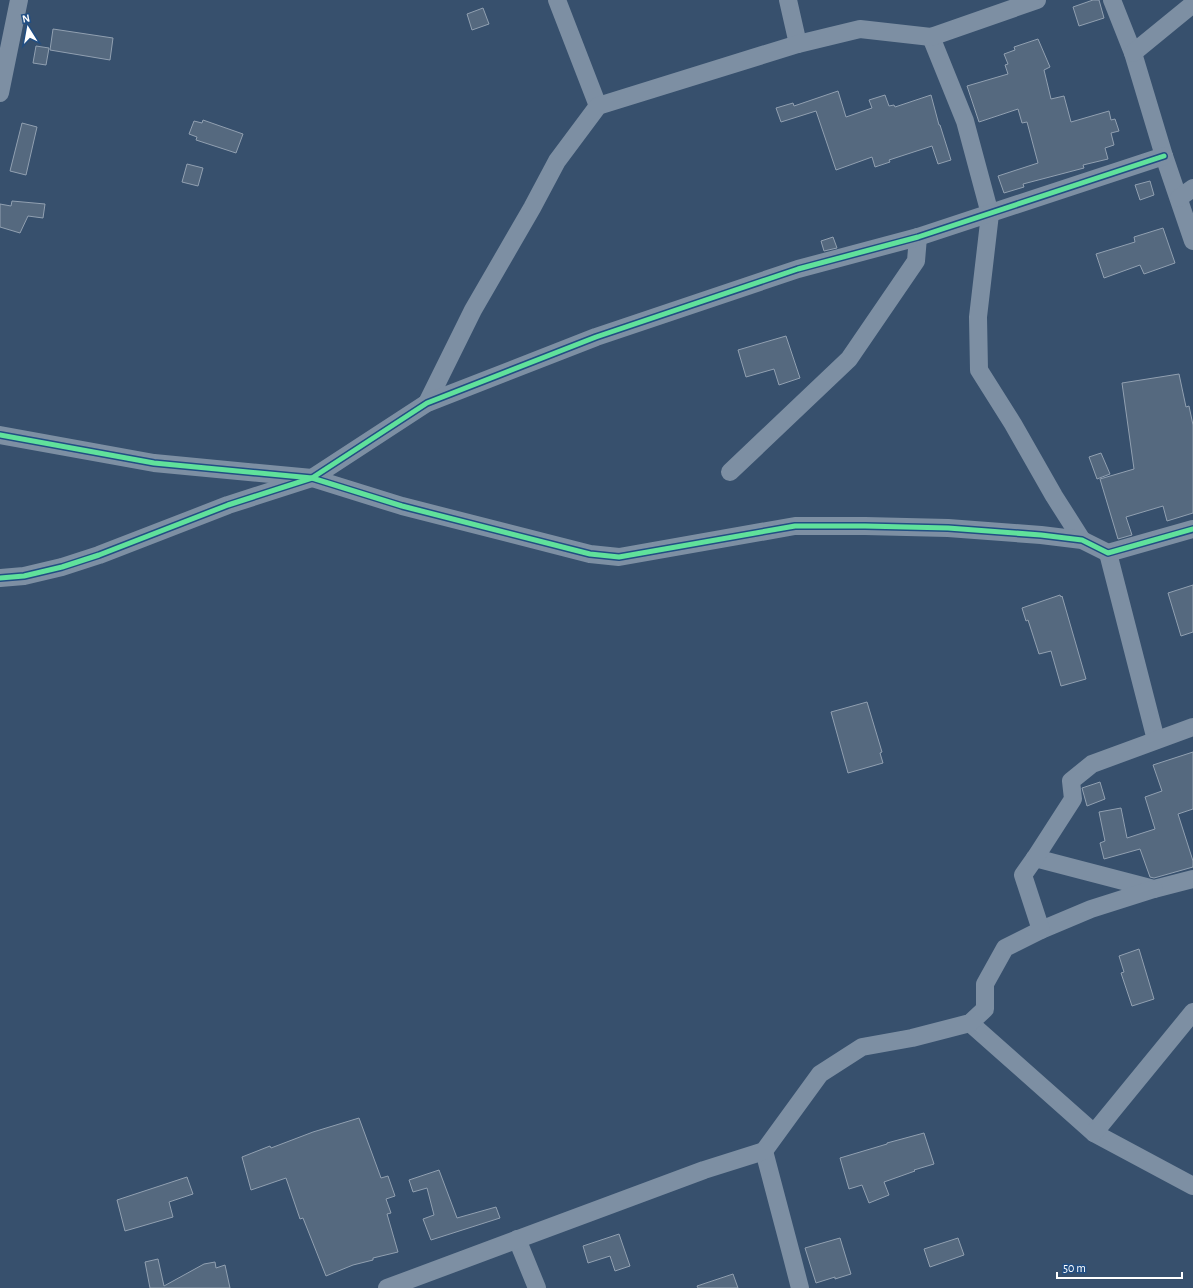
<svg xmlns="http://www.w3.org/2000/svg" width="1193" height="1288" font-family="'Alegreya Sans',sans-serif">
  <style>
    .building { fill: #55697f; stroke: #91a0b1 }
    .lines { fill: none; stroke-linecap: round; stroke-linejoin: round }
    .minor { stroke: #7d8fa3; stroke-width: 18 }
    .cycleway-casing { stroke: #214e83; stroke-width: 8 }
    .cycleway { stroke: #60e19b; stroke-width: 5 }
  </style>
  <rect width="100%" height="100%" fill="#37506d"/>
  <g class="building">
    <path d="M1093 0H1099L1104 18 1079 26 1073 7Z"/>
    <path d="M483 8 489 24 472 30 467 14Z"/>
    <path d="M53 29 113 38 110 60 50 50Z"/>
    <path d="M1038 39 1050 67 1044 70 1051 99 1064 96 1071 122 1109 111 1111 120 1115 119 1119 131 1111 133 1114 145 1105 148 1108 159 1083 165 1084 168 1023 184 1024 187 1004 193 998 176 1038 163 1027 122 1022 123 1018 109 979 122 967 86 1008 74 1005 65 1008 64 1004 54 1015 50 1014 47Z"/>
    <path d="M36 46 49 48 46 65 33 63Z"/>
    <path d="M838 91 846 117 872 108 869 100 885 95 889 106 894 105 895 107 931 95 939 125H940L951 160 938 164 932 146 889 160 890 162 875 167 872 157 836 170 816 111 781 122 776 108 793 103 794 106Z"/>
    <path d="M203 120 243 134 236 153 196 140 197 137 189 134 194 121 202 123Z"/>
    <path d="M22 123 37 127 26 175 10 171Z"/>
    <path d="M187 164 203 168 198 186 182 182Z"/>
    <path d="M1150 181 1154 195 1140 200 1135 185Z"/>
    <path d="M12 201 45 204 43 218 28 216 20 233 0 227V204L11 206Z"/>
    <path d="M1163 228 1175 263 1144 274 1140 265 1104 278 1096 254 1135 242 1134 237Z"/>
    <path d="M833 237 837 248 824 251 821 241Z"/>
    <path d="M786 336 800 378 779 385 774 369 746 377 738 350Z"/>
    <path d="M1179 374 1186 407 1189 406 1193 425V513L1167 521 1163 506 1126 517 1132 535 1118 539 1100 479 1134 469 1122 383Z"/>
    <path d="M1101 453 1110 474 1097 479 1089 457Z"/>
    <path d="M1193 585V632L1181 636 1168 593Z"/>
    <path d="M1060 595 1061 597 1062 596 1086 679 1061 686 1051 651 1039 654 1028 620 1026 621 1022 608Z"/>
    <path d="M867 702 882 752 880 753 883 763 848 773 831 712Z"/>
    <path d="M1193 752V809L1178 814 1193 861V867L1154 878 1150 877 1140 849 1104 859 1100 843 1105 841 1099 812 1121 808 1127 838 1155 829 1145 797 1162 791 1153 765Z"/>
    <path d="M1100 782 1105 799 1087 806 1082 788Z"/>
    <path d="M1139 949 1154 999 1132 1006 1121 973 1124 972 1119 956Z"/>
    <path d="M359 1118 381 1178 388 1176 395 1196 386 1199 391 1213 387 1214 398 1252 373 1258V1260L353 1265 326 1276 303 1218 300 1219 286 1178 251 1190 242 1157 270 1146 271 1148 313 1132Z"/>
    <path d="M924 1133 934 1164 914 1170 915 1171 884 1182 889 1195 869 1203 862 1185 849 1189 840 1158 887 1144V1143Z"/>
    <path d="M439 1170 457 1218 496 1207 500 1218 431 1240 423 1219 434 1215 427 1188 413 1192 409 1180Z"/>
    <path d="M187 1177 193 1194 169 1202 173 1217 125 1231 117 1200Z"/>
    <path d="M619 1234 630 1266 615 1271 610 1256 588 1263 583 1246Z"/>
    <path d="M840 1238 851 1274 835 1279V1277L816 1283 805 1248Z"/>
    <path d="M958 1238 964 1255 930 1267 924 1249Z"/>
    <path d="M158 1259 164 1286 204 1264 215 1262 216 1268 225 1265 230 1288H150L145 1262Z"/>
    <path d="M733 1274 738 1288H698L697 1286Z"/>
  </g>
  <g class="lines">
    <g class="minor">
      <path d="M557 0 598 106"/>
      <path d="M788 0 798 44"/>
      <path d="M1112 0 1133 53 1164 156 1193 241"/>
      <path d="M931 37 965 121 990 214 978 317 979 370 1013 424 1054 496 1082 540"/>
      <path d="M1133 53 1193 4"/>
      <path d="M0 93 19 0"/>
      <path d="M1179 198 1193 188"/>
      <path d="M427 403 473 310 532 208 557 161 598 106 798 44 860 29 931 37 1037 0"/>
      <path d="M0 435 154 463 312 478 402 506 590 554 619 557 795 526H865L948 528 1041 535 1082 540 1108 553 1193 529"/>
      <path d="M730 472 849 359 916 261 918 237"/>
      <path d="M1108 553 1156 740"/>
      <path d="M0 578 24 576 62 567 99 555 228 505 312 478 427 403 596 337 798 269 918 237 1164 156"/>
      <path d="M1035 858 1154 889 1193 879"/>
      <path d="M1041 930 1091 909 1154 889"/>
      <path d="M970 1023 1094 1133 1193 1186"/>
      <path d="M1094 1133 1193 1012"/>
      <path d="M764 1151 792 1257 800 1288"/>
      <path d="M517 1239 537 1288"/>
      <path d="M387 1288 704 1170 764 1151 820 1074 862 1047 912 1038 970 1023 985 1009V984L1005 948 1041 930 1023 875 1035 858 1073 799 1071 781 1092 764 1193 727"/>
    </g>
    <g class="cycleway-casing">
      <g id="cycleway">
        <path d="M0 435 154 463 312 478 402 506 590 554 619 557 795 526H865L948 528 1041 535 1082 540 1108 553 1193 529"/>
        <path d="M0 578 24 576 62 567 99 555 228 505 312 478 427 403 596 337 798 269 918 237 1164 156"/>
      </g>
    </g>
    <use href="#cycleway" class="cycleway"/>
  </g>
  <g transform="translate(28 28) rotate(349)" stroke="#214e83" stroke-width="3" paint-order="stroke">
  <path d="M0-3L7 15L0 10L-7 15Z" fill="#ffffff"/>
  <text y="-6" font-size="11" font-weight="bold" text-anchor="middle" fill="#ffffff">N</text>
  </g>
  <path d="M1057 1272v6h125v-6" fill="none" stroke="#ffffff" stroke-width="2"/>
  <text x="1063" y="1272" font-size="12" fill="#ffffff" stroke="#214e83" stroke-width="3" paint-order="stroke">50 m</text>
</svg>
